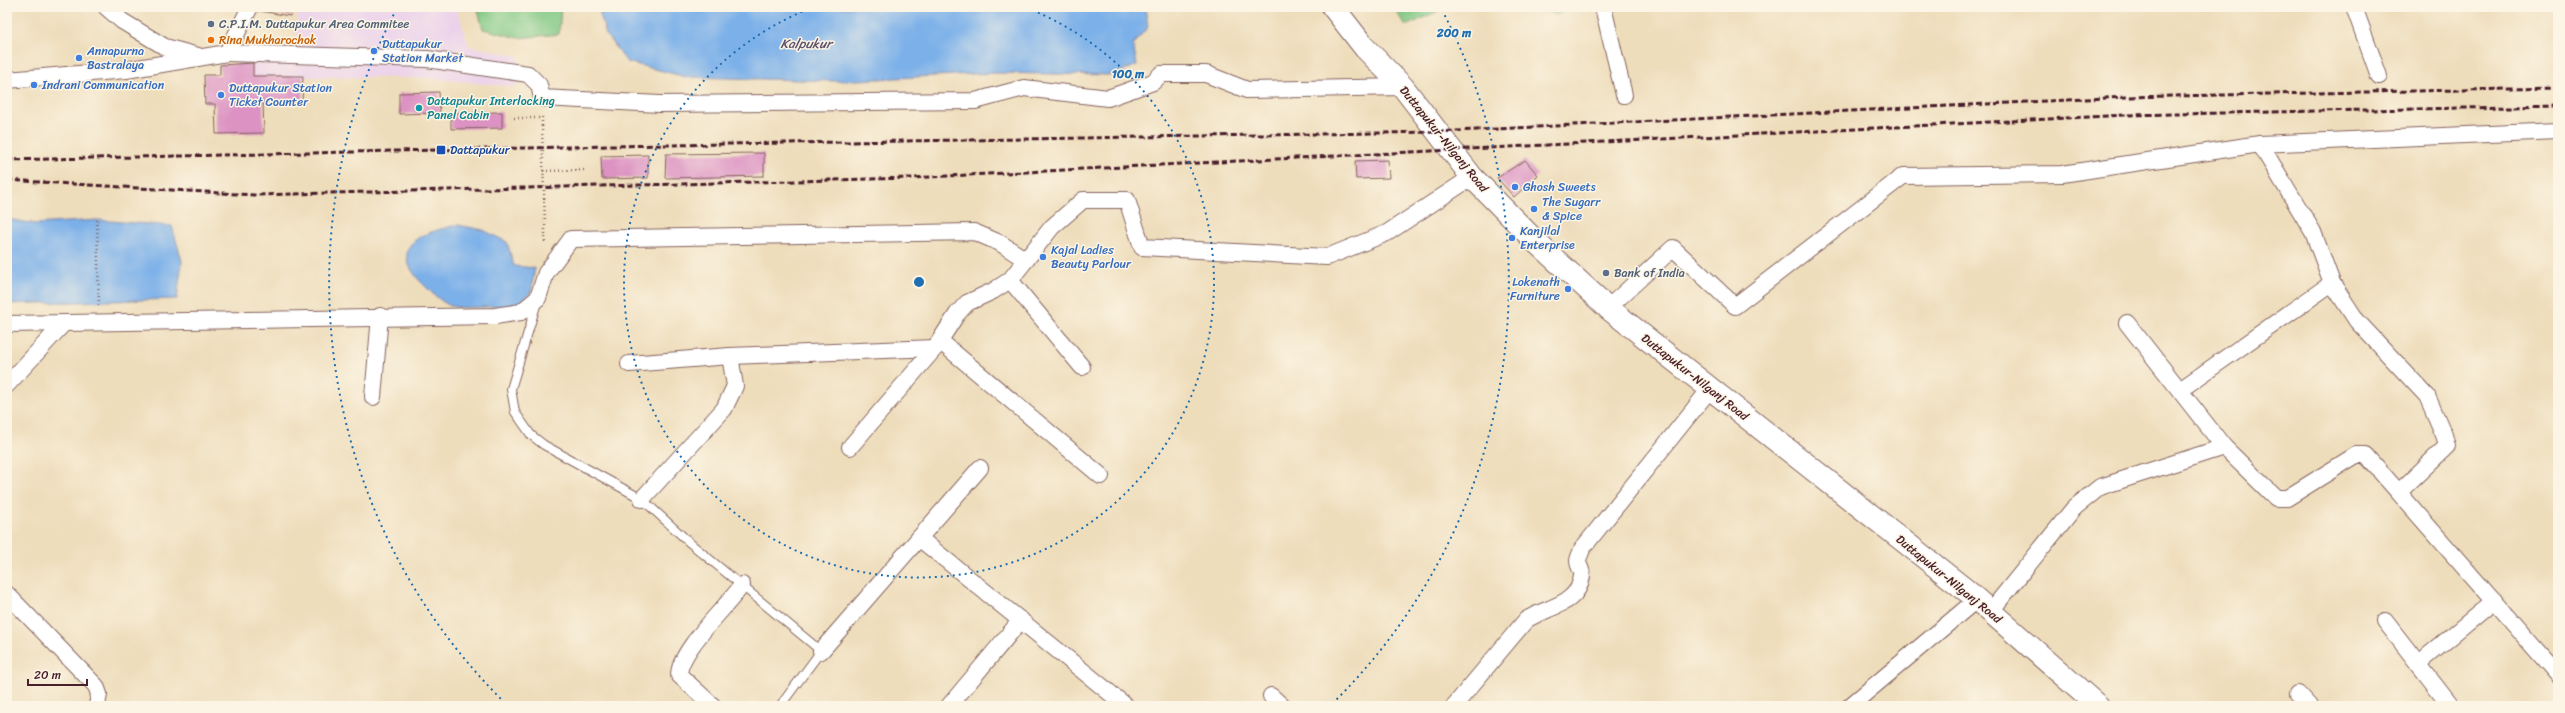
<svg xmlns="http://www.w3.org/2000/svg" width="2565" height="713" font-family="Sriracha,sans-serif">
  <style>
    .built { fill: #ebd1eb }
    .green { fill: #7fc783; stroke: #647357 }
    .water { fill: #7cb0e9; stroke: #63688a }
    .building { fill: #dc92c2 }
    .lines { fill: none; stroke-linecap: round; stroke-linejoin: round }
    .lane-casing { stroke: #83625d; stroke-width: 10 }
    .street-casing { stroke: #83625d; stroke-width: 18 }
    .secondary-casing { stroke: #83625d; stroke-width: 24 }
    .path { stroke: #83625d; stroke-width: 2.5; stroke-dasharray: 1 3; stroke-linecap: butt }
    .lane { stroke: #fff; stroke-width: 8 }
    .street { stroke: #fff; stroke-width: 16 }
    .secondary { stroke: #fff; stroke-width: 22 }
    .rail { stroke: #4a1f2b; stroke-width: 3; stroke-dasharray: 6 3; stroke-linecap: butt }
    .path-bridge { stroke: #83625d; stroke-width: 2.5; stroke-dasharray: 1 3; stroke-linecap: butt }
    .ring { fill: none; stroke: #1f6fb2; stroke-width: 2; stroke-dasharray: 2 4 }
    .service-dot { fill: #5c6f8a; stroke: #fcf5e5; stroke-width: 1.5 }
    .food-dot { fill: #e8710a; stroke: #fcf5e5; stroke-width: 1.5 }
    .shop-dot { fill: #3f7fe0; stroke: #fcf5e5; stroke-width: 1.5 }
    .culture-dot { fill: #0f9aa8; stroke: #fcf5e5; stroke-width: 1.5 }
    .transit-dot { fill: #1a4fb4; stroke: #fcf5e5; stroke-width: 1.5 }
    .labels { text-anchor: middle; stroke-width: 3; stroke-linejoin: round; paint-order: stroke }
    .service-label { font-size: 12px; fill: #4e5e75; stroke: #fcf5e5; text-anchor: start }
    .food-label { font-size: 12px; fill: #c56008; stroke: #fcf5e5; text-anchor: start }
    .shop-label { font-size: 12px; fill: #366cbe; stroke: #fcf5e5; text-anchor: start }
    .culture-label { font-size: 12px; fill: #0d838f; stroke: #fcf5e5; text-anchor: start }
    .street-label { font-size: 12px; fill: #4a1f2b; stroke: #fcf5e5 }
    .transit-label { font-size: 12px; fill: #164399; stroke: #fcf5e5; text-anchor: start }
    .water-label { font-size: 13px; font-style: italic; fill: #5c526e; stroke: #fcf5e5 }
    .centre { fill: #1f6fb2; stroke: #fcf5e5; stroke-width: 2 }
    .ring-label { font-size: 12px; text-anchor: middle; font-weight: bold; fill: #1f6fb2; stroke: #fcf5e5; stroke-width: 3; stroke-linejoin: round; paint-order: stroke }
  </style>
  <rect width="100%" height="100%" fill="#fcf5e5"/>
  <filter id="ink" filterUnits="userSpaceOnUse"><feTurbulence type="fractalNoise" baseFrequency=".025" numOctaves="2"/><feDisplacementMap in="SourceGraphic" scale="8" xChannelSelector="R" yChannelSelector="G"/><feConvolveMatrix kernelMatrix="1 2 1 2 8 2 1 2 1" color-interpolation-filters="sRGB"/></filter>
  <filter id="wash" filterUnits="userSpaceOnUse"><feTurbulence type="fractalNoise" baseFrequency=".012" numOctaves="4" result="noise"/><feDisplacementMap in="SourceGraphic" scale="16" xChannelSelector="R" yChannelSelector="G"/><feGaussianBlur stdDeviation="0.9" result="paint"/><feColorMatrix in="noise" values="0 0 0 0 0 0 0 0 0 0 0 0 0 0 0 0 0 1.4 0 .05"/><feComposite in="paint" operator="in"/></filter>
  <g filter="url(#wash)">
    <rect width="100%" height="100%" fill="#edb"/>
    <path class="built" d="M298 7H456L469 46 519 56 516 87 428 78 253 76V46H296Z"/>
    <g class="green">
      <path d="M477 7H561L559 34 519 38 483 29Z"/>
      <path d="M1393 7H1447L1406 26Z"/>
      <path d="M1534 7H1572L1556 15Z"/>
    </g>
    <g class="water">
      <path d="M598 7H1145L1148 27 1133 44 1137 65 1112 75 993 73 838 81 686 77 627 62 606 35Z"/>
      <path d="M7 219 36 224 97 220 172 226 182 261 177 299 7 304Z"/>
      <path d="M458 225 483 230 507 242 514 266 535 268 531 292 518 305C505 305 461 310 451 306 439 301 429 290 420 281 386 243 425 232 458 225Z"/>
    </g>
    <g id="blocks">
      <g class="building">
        <path d="M260 7H292L290 16 260 11Z"/>
        <path d="M253 63V76H303L302 103 263 102 264 133 216 134 215 104H205L204 75H220V65Z"/>
        <path d="M439 92 440 113 399 114V93Z"/>
        <path d="M502 112V128L451 129V113Z"/>
        <path d="M764 153V176L665 178 666 154Z"/>
        <path d="M648 155V178L602 179 601 156Z"/>
        <path d="M1388 160 1389 178 1356 179 1355 161Z"/>
        <path d="M1525 160 1538 175 1514 197 1497 178Z"/>
      </g>
    </g>
  </g>
  <g filter="url(#ink)">
    <use href="#blocks" fill-opacity="0" stroke="#83625d" stroke-width="1"/>
    <g class="lines">
      <g class="lane-casing">
        <path id="lane" d="M537 302 511 389 515 412 531 435 544 445 642 499 690 543 821 651 780 706"/>
      </g>
      <g class="street-casing">
        <g id="street">
          <path d="M106 7 122 21 165 47 198 56"/>
          <path d="M1603 7 1624 95"/>
          <path d="M2354 7 2379 76"/>
          <path d="M227 53 427 59 528 74 539 85 542 98 660 104 975 101 1024 88 1108 98 1153 82 1161 74H1206L1247 90 1403 87"/>
          <path d="M7 80 126 70 227 53 250 7"/>
          <path d="M2260 144 2558 131"/>
          <path d="M1010 280 1082 367"/>
          <path d="M1608 308 1673 248 1735 306 1903 176 2062 174 2260 144 2313 232 2332 283 2357 321 2427 396 2444 435 2447 446 2399 492"/>
          <path d="M2127 323 2224 447 2276 498H2287L2356 455H2366L2558 675"/>
          <path d="M7 324 495 316 521 312 538 298 546 273 571 239 974 232 1000 243 1026 260"/>
          <path d="M940 341 1101 476"/>
          <path d="M629 364 730 356 935 348"/>
          <path d="M7 385 64 323"/>
          <path d="M2180 390 2332 283"/>
          <path d="M373 397 380 316"/>
          <path d="M850 447 935 348 957 314 967 303 993 291 1010 280 1052 227 1083 200H1127L1142 247 1327 257 1387 233 1472 177"/>
          <path d="M642 499 724 409 735 386 730 356"/>
          <path d="M919 538 1126 706"/>
          <path d="M7 594 96 686 99 694 97 706"/>
          <path d="M1990 612 2074 508 2100 487 2224 447"/>
          <path d="M2385 621 2451 706"/>
          <path d="M821 651 980 468"/>
          <path d="M2418 664 2494 601"/>
          <path d="M2298 694 2309 706"/>
          <path d="M1271 696 1282 706"/>
          <path d="M713 706 679 675C679 650 727 607 742 585"/>
          <path d="M949 706 1021 620"/>
          <path d="M1454 706 1526 620C1547 606 1578 606 1582 576 1583 571 1578 566 1578 561 1578 558 1581 553 1582 549L1710 389"/>
          <path d="M1850 706 1976 600"/>
        </g>
      </g>
      <g class="secondary-casing">
        <path id="secondary" d="M1333 7 1365 48 1403 87 1472 177 1538 244 1608 308 1967 591 2098 706"/>
      </g>
      <g class="path">
        <path d="M542 117V126"/>
        <path d="M514 118H542"/>
        <path d="M543 171 586 170"/>
        <path d="M97 220 99 306"/>
        <path d="M545 225V242"/>
      </g>
      <use href="#lane" class="lane"/>
      <use href="#street" class="street"/>
      <use href="#secondary" class="secondary"/>
      <g class="rail">
        <path d="M7 160 610 146 1437 132 2126 97 2558 88"/>
        <path d="M7 180 254 195 910 178 2126 115 2558 106"/>
      </g>
      <path class="path-bridge" d="M542 126 545 225"/>
    </g>
  </g>
  <g class="ring">
    <path d="M1027 8A295 295 0 1 1 811 8"/>
    <path d="M505 703A590 590 0 0 1 396 10M1442 10A590 590 0 0 1 1333 703"/>
  </g>
  <g class="service-dot">
    <circle cx="211" cy="24" r="4"/>
    <circle cx="1606" cy="273" r="4"/>
  </g>
  <circle class="food-dot" cx="211" cy="40" r="4"/>
  <g class="shop-dot">
    <circle cx="374" cy="51" r="4"/>
    <circle cx="79" cy="58" r="4"/>
    <circle cx="34" cy="85" r="4"/>
    <circle cx="221" cy="95" r="4"/>
    <circle cx="1515" cy="187" r="4"/>
    <circle cx="1534" cy="209" r="4"/>
    <circle cx="1512" cy="238" r="4"/>
    <circle cx="1043" cy="257" r="4"/>
    <circle cx="1568" cy="289" r="4"/>
  </g>
  <circle class="culture-dot" cx="419" cy="108" r="4"/>
  <rect class="transit-dot" x="436" y="145" width="10" height="10" rx="2"/>
  <g class="labels">
    <g class="service-label">
      <text x="219" y="28">C.P.I.M. Duttapukur Area Commitee</text>
      <text x="1614" y="277">Bank of India</text>
    </g>
    <g class="food-label">
      <text x="219" y="44">Rina Mukharochok</text>
    </g>
    <g class="shop-label">
      <text x="382" y="48">Duttapukur<tspan x="382" dy="14">Station Market</tspan></text>
      <text x="87" y="55">Annapurna<tspan x="87" dy="14">Bastralaya</tspan></text>
      <text x="42" y="89">Indrani Communication</text>
      <text x="229" y="92">Duttapukur Station<tspan x="229" dy="14">Ticket Counter</tspan></text>
      <text x="1523" y="191">Ghosh Sweets</text>
      <text x="1542" y="206">The Sugarr<tspan x="1542" dy="14">&amp; Spice</tspan></text>
      <text x="1520" y="235">Kanjilal<tspan x="1520" dy="14">Enterprise</tspan></text>
      <text x="1051" y="254">Kajal Ladies<tspan x="1051" dy="14">Beauty Parlour</tspan></text>
      <text x="1560" y="286" text-anchor="end">Lokenath<tspan x="1560" dy="14">Furniture</tspan></text>
    </g>
    <g class="culture-label">
      <text x="427" y="105">Dattapukur Interlocking<tspan x="427" dy="14">Panel Cabin</tspan></text>
    </g>
    <g class="street-label">
      <text transform="translate(1444 139) rotate(51)" y="4">Duttapukur-Nilganj Road</text>
      <text transform="translate(1695 377) rotate(38)" y="4">Duttapukur-Nilganj Road</text>
      <text transform="translate(1949 579) rotate(39)" y="4">Duttapukur-Nilganj Road</text>
    </g>
    <g class="transit-label">
      <text x="450" y="154">Dattapukur</text>
    </g>
    <g class="water-label">
      <text x="806" y="48">Kalpukur</text>
    </g>
  </g>
  <circle cx="919" cy="282" r="6" class="centre"/>
  <g class="ring-label">
    <text x="1454" y="37">200 m</text>
    <text x="1128" y="78">100 m</text>
  </g>
  <rect width="2565" height="713" fill="none" stroke="#fcf5e5" stroke-width="24"/>
  <path d="M28 679v6h59v-6" fill="none" stroke="#4a1f2b" stroke-width="2"/>
  <text x="34" y="679" font-size="12" fill="#4a1f2b" stroke="#fcf5e5" stroke-width="3" paint-order="stroke">20 m</text>
</svg>
